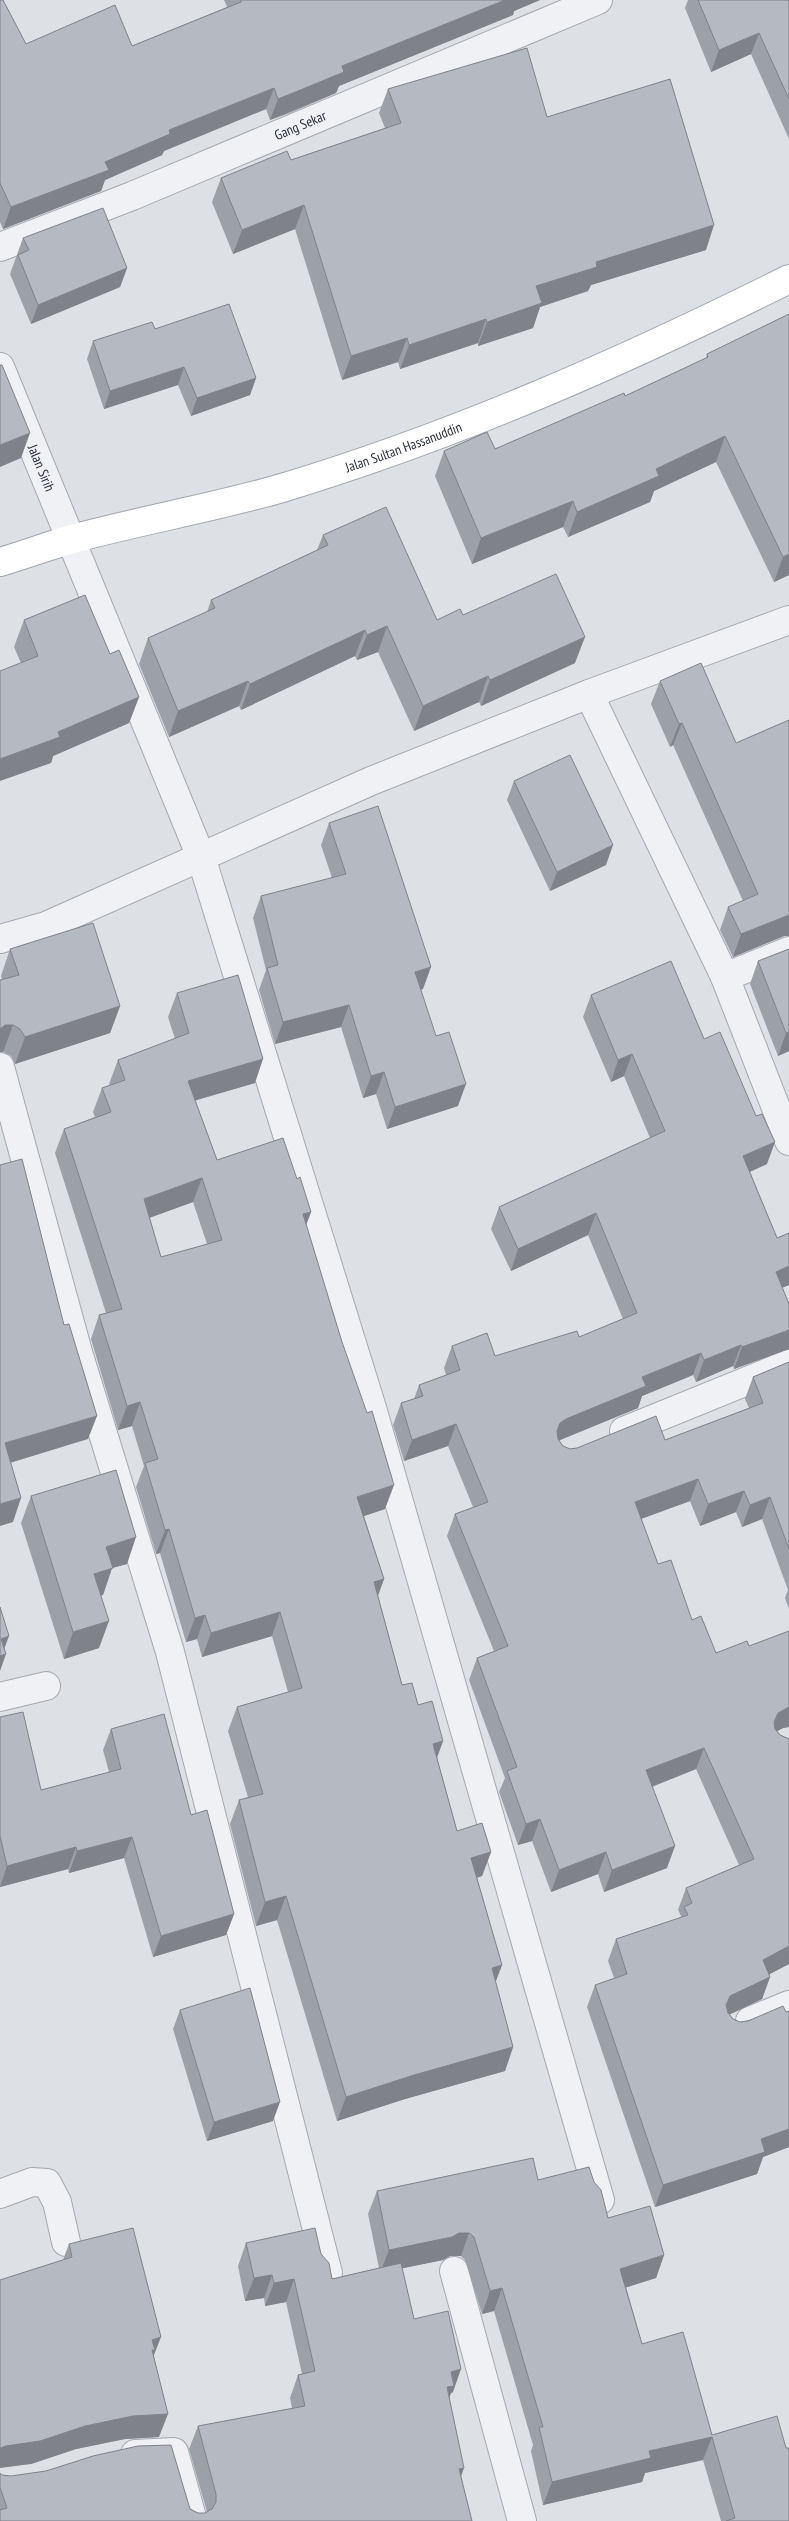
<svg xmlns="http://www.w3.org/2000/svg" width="789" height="2521" font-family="'PT Sans Narrow',sans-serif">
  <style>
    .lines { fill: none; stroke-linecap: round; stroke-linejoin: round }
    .street-casing { stroke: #a3a8af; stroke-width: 30 }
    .primary-casing { stroke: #9ea6b0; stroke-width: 30 }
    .street { stroke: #f0f1f4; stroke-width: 28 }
    .primary { stroke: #fff; stroke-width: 28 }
    .wall { fill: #9ca0a7; fill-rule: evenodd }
    .shaded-wall { fill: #7f8288 }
    .building { fill: #b5bac2; stroke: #7f8288; fill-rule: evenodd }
    .labels { text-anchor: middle; stroke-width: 5; stroke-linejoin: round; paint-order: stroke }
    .street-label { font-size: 14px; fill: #28303b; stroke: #ecf0f4 }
  </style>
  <rect width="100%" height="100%" fill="#dde1e6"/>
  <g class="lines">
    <g class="street-casing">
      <g id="street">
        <path id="s1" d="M0 247 132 196 598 0"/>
        <path id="s2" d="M0 367 201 857 372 1408 600 2200"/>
        <path d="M589 694 725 977 789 1141"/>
        <path d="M0 939 46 926 371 781 589 694 789 620"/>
        <path d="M725 977 789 951"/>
        <path d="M0 1067 78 1352 170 1652 328 2273"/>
        <path d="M624 1431 789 1364"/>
        <path d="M0 1697 46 1686"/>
        <path d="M750 2021 789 2005"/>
        <path d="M0 2194 32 2182 47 2183 57 2202 66 2242"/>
        <path d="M454 2271 522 2521"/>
        <path d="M135 2454 174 2452 193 2521"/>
      </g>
    </g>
    <g class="primary-casing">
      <g id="primary">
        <path id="s3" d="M0 562C24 555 48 546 72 539 142 520 213 508 282 488 457 435 625 361 789 279"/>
      </g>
    </g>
    <use href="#street" class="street"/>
    <use href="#primary" class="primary"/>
  </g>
  <g class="wall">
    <path d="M0 0 26 44 132 46 227 7 224 0H540L514 11 513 15 339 86 336 93 290 113 270 120 266 109 164 151 162 155 105 180 101 191 3 229 0 222Z"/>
    <path d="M688 0H789V139L751 54 711 72 685 8Z"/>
    <path d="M388 89 547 117 706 250 591 285 588 291 540 307 533 328 478 346V343L400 369 398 362 342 380 295 229 233 254 212 202 221 178 291 160 385 128 379 113Z"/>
    <path d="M23 238 127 268 120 287 31 324 10 274Z"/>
    <path d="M789 314V575L774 582 716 462 654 491 650 502 568 537 563 527 472 564 435 476 444 451 495 449 625 396 706 358 707 354Z"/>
    <path d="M155 329 256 378 250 395 191 416 178 385 104 409 87 359 93 341Z"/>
    <path d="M323 535 437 620 463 615 575 663 481 706 479 702 414 731 378 652 357 660 355 656 241 710 239 706 169 737 139 664 148 638 207 612 211 600 317 550Z"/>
    <path d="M24 620 110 654 139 697 129 723 53 756 51 763 21 663 14 647Z"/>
    <path d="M660 681 736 743 789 720V936H784L733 957 720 930 728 907 743 901 673 745 670 747 651 704Z"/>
    <path d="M514 781 606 865 550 891 507 800Z"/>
    <path d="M329 823 423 989 420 990 458 1106 387 1129 376 1094 363 1098 341 1027 275 1044 259 990 266 970 253 918 261 896 332 878 321 845Z"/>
    <path d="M10 949 120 1006 110 1033 15 1064 11 1056 3 1052 2 979 1 976Z"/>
    <path d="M789 949V1051L778 1056 750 984 758 961Z"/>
    <path d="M177 993 255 1083 195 1100 217 1160 297 1179 311 1212 306 1225 385 1509 364 1516 384 1579 378 1596 402 1685 418 1705 443 1741 437 1758 457 1831 491 1852 482 1876 477 1878 502 1965 495 1982 513 2047 505 2071 405 2099 337 2121 277 1920 256 1926 230 1824 239 1800 248 1797 228 1731 237 1707 288 1692 272 1636 202 1657 197 1639 186 1642 160 1553 156 1554 136 1487 144 1466 132 1426 118 1430 91 1339 99 1315 106 1313 55 1153 64 1129 95 1117 93 1112 102 1088 110 1085 109 1084 118 1060 175 1039 168 1017ZM193 1202 207 1244 161 1257 149 1218Z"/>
    <path d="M591 995 704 1039 767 1164 750 1172 777 1238 789 1233V1285L782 1288 789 1304V1349L734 1369 733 1366 696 1382 693 1375 642 1396 638 1408 558 1440 563 1446 570 1449 665 1440 749 1408 745 1399 753 1377 789 1362V1609L785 1598 788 1590 762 1519 742 1527 736 1512 700 1526 690 1501 641 1519 658 1564 692 1620 716 1653 749 1646 789 1631V1727L783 1728 777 1731 780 1735 789 1739V1964L769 1974 770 1977 762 1999 729 2015 733 2019 740 2022 789 2011V2147L763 2157 757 2174 655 2207 587 2007 595 1985 614 1978 608 1961 616 1939 680 1918 681 1916 678 1910 686 1888 739 1865 696 1769 652 1787 667 1868 604 1892 598 1874 551 1892 532 1841 518 1845 499 1792 505 1778 469 1680 477 1658 494 1651 447 1536 455 1514 473 1507 448 1446 404 1461 393 1425 401 1403 414 1399 419 1385 446 1375 444 1368 452 1346 495 1356 579 1337 623 1319 588 1235 511 1271 491 1229 499 1207 650 1138 624 1076 611 1082 583 1017Z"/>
    <path d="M31 1496 127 1564 112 1568 103 1595H101L99 1648 64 1659 21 1523Z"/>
    <path d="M0 1717 41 1790 109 1772 103 1750 111 1729 191 1815 234 1914 226 1935 153 1957 124 1858 69 1873 68 1869 0 1887Z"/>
    <path d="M180 2010 273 2121 207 2141 173 2029Z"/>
    <path d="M538 2180 594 2182 608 2218 664 2255 656 2278 626 2287 642 2344 712 2435 786 2448 789 2521H721L703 2460 645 2473 642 2482 543 2505 531 2451 533 2445 494 2311 482 2314 465 2260 461 2256H450L443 2260 402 2268 414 2319 453 2392 451 2393 449 2399 461 2477 472 2521H0V2473L2 2475 190 2509 198 2513H205L207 2512 189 2449 198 2426 292 2408 290 2398 298 2375 302 2374 286 2302 265 2306 264 2298 245 2301 238 2266 246 2243 321 2254 332 2279 379 2268 368 2214 377 2191Z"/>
    <path d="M69 2244 154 2357 159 2437 125 2439 76 2449 31 2464 63 2260Z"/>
  </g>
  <g class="shaded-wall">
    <path d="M505 0H540L514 11 513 15 339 86 336 93 270 120 278 99 342 66Z"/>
    <path d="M759 33 751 54 711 72 719 50Z"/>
    <path d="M274 88 266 109 164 151 162 155 105 180 101 191 3 229 11 207 169 130Z"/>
    <path d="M304 205 295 229 233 254 242 230Z"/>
    <path d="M714 225 706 250 591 285 588 291 540 307 533 328 478 346 487 322 536 286 596 262Z"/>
    <path d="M127 268 120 287 31 324 38 305Z"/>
    <path d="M486 319 478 343 400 369 409 345Z"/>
    <path d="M407 338 398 362 342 380 351 356Z"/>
    <path d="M184 367 178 385 104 409 110 391Z"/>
    <path d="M256 378 250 395 191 416 197 398Z"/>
    <path d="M30 433 21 458 0 467V445Z"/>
    <path d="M725 436 716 462 654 491 650 502 568 537 577 512 656 469Z"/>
    <path d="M573 501 563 527 472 564 481 538Z"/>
    <path d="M789 554V575L774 582 783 557Z"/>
    <path d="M387 626 378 652 357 660 367 635Z"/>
    <path d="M365 630 355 656 241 710 250 684Z"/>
    <path d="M585 637 575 663 481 706 490 680Z"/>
    <path d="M488 676 479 702 414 731 423 706Z"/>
    <path d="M248 681 239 706 169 737 178 711Z"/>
    <path d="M139 697 129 723 53 756 51 763 0 781V759L58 732Z"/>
    <path d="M682 723 673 745 670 747 679 724Z"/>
    <path d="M613 845 606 865 550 891 557 872Z"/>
    <path d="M789 915V936H784L733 957 741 934Z"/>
    <path d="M431 967 423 989 407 994 415 972Z"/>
    <path d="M349 1005 341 1027 275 1044 283 1022Z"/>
    <path d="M120 1006 110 1033 15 1064 25 1037Z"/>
    <path d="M5 1025H13L3 1052H0V1029Z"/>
    <path d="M789 1032V1051L778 1056 786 1033Z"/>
    <path d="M632 1054 624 1076 611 1082 618 1060Z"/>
    <path d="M263 1059 255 1083 180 1105 188 1081Z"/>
    <path d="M384 1072 376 1094 363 1098 371 1076Z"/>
    <path d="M466 1084 458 1106 387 1129 395 1107Z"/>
    <path d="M775 1142 767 1164 735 1178 743 1156Z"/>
    <path d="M202 1178 193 1202 135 1223 144 1199Z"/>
    <path d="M311 1212 302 1236 303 1214Z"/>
    <path d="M596 1213 588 1235 511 1271 518 1249Z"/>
    <path d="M789 1266V1285L768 1293 776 1272Z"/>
    <path d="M789 1330V1349L734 1369 742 1347Z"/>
    <path d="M741 1345 733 1366 696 1382 704 1360Z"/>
    <path d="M701 1353 693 1375 642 1396 638 1408 558 1441 557 1431 560 1423 566 1419 642 1377Z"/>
    <path d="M140 1402 132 1426 118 1430 127 1406Z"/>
    <path d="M97 1416 88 1439 0 1466 5 1443Z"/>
    <path d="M456 1424 448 1446 404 1461 412 1440Z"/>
    <path d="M698 1479 690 1501 627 1524 635 1502Z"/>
    <path d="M394 1485 385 1509 349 1521 357 1497Z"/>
    <path d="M744 1491 736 1512 700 1526 708 1504Z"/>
    <path d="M770 1497 762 1519 742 1527 750 1505Z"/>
    <path d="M21 1498 13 1522 0 1526V1504Z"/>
    <path d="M169 1529 160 1553 156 1554 165 1530Z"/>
    <path d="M136 1537 127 1564 112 1568 103 1595 85 1600 94 1574 106 1547Z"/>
    <path d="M384 1579 375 1603 374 1582Z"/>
    <path d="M280 1612 272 1636 202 1657 211 1633Z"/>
    <path d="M205 1615 197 1639 186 1642 195 1618Z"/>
    <path d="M109 1621 99 1648 64 1659 73 1632Z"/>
    <path d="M9 1636 2 1655 6 1654 0 1671V1642L1 1639Z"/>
    <path d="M789 1707V1727L783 1728 770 1735 778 1713Z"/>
    <path d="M443 1741 434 1765 433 1744Z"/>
    <path d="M704 1748 696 1769 638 1792 646 1770Z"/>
    <path d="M540 1819 532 1841 518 1845 526 1824Z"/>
    <path d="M132 1837 124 1858 69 1873 77 1851Z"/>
    <path d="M675 1846 667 1868 604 1892 612 1870Z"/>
    <path d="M76 1847 68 1869 0 1887 7 1866Z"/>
    <path d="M491 1852 482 1876 462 1882 471 1858Z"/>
    <path d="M606 1852 598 1874 551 1892 559 1870Z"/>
    <path d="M286 1896 277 1920 256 1926 265 1902Z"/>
    <path d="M234 1914 226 1935 153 1957 161 1936Z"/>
    <path d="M789 1946V1964L755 1982 763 1960Z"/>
    <path d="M502 1965 493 1989 492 1968Z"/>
    <path d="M770 1977 762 1999 722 2018 730 1996Z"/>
    <path d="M513 2047 505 2071 405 2099 337 2121 346 2097 414 2075Z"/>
    <path d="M280 2102 273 2121 207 2141 214 2122Z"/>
    <path d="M789 2129V2147L763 2157 757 2174 655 2207 663 2185 761 2139Z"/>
    <path d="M459 2233H469L461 2256H450L443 2260 380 2273 389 2250Z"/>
    <path d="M664 2255 656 2278 612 2292 620 2269Z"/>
    <path d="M272 2275 264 2298 245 2301 254 2278Z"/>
    <path d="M294 2279 286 2302 265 2306 274 2283Z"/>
    <path d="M502 2288 494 2311 482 2314 490 2291Z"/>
    <path d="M161 2337 152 2360V2340Z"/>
    <path d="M461 2369 453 2392 451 2393 445 2409 438 2411 451 2372Z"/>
    <path d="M168 2414 159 2437 125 2439 76 2449 31 2464 0 2468V2448L6 2446 85 2426 133 2416Z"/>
    <path d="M712 2437 703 2460 645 2473 642 2482 543 2505 552 2482 649 2451Z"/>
    <path d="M464 2468 456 2491 459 2469Z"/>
  </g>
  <g class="building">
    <path d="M0 0H3L26 44 115 5 132 46 241 2V0H505L342 66 344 72 298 91 278 99 274 88 169 130 170 134 105 162 109 170 11 207 0 183Z"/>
    <path d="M698 0H789V99L759 33 719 50Z"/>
    <path d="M527 48 547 117 670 79 714 225 596 262 597 267 536 286 542 303 487 322 486 319 409 345 407 338 351 356 304 205 242 230 221 178 287 151 291 160 401 123 388 89Z"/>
    <path d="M103 208 127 268 38 305 18 255 29 250 23 238Z"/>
    <path d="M229 304 256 378 197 398 184 367 110 391 93 341 152 322 155 329Z"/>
    <path d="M789 314V554L783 557 725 436 656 469 659 476 577 512 573 501 481 538 444 451 487 432 495 449 624 393 625 396 708 357 707 354Z"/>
    <path d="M0 365H2L30 433 0 445Z"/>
    <path d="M386 507 437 620 460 609 463 615 556 574 585 637 490 680 488 676 423 706 387 626 367 635 365 630 250 684 248 681 178 711 148 638 215 608 211 600 328 545 323 535Z"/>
    <path d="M85 595 110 654 119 650 139 697 58 732 60 737 0 759V671L38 656 24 620Z"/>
    <path d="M701 663 736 743 789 720V915L741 934 728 907 758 894 682 723 679 724 660 681Z"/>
    <path d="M570 755 613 845 557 872 514 781Z"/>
    <path d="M378 806 431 967 415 972 436 1036 449 1032 466 1084 395 1107 384 1072 371 1076 349 1005 283 1022 267 968 278 965 261 896 346 874 329 823Z"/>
    <path d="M93 923 120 1006 25 1037 20 1029 13 1025H5L0 1029V980L19 975 10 949Z"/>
    <path d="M789 949V1032L786 1033 758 961Z"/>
    <path d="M671 961 704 1039 720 1032 756 1116 762 1114 775 1142 743 1156 777 1238 789 1233V1266L776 1272 789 1304V1330L742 1347 741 1345 704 1360 701 1353 642 1377 646 1386 566 1419 560 1423 557 1431 558 1439 563 1446 570 1449 577 1448 656 1416 665 1440 763 1403 753 1377 789 1362V1549L770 1497 750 1505 744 1491 708 1504 698 1479 635 1502 658 1564 671 1560 692 1620 701 1616 716 1653 747 1641 749 1646 789 1631V1707L778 1713 774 1722 775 1729 780 1735 789 1739V1946L763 1960 770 1977 730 1996 726 2005 728 2013 733 2019 740 2022 748 2021 783 2006 786 2012 789 2011V2129L761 2139 765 2152 663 2185 595 1985 627 1974 616 1939 688 1915 684 1907 692 1903 686 1888 754 1859 704 1748 646 1770 675 1846 612 1870 606 1852 559 1870 540 1819 526 1824 507 1771 517 1767 477 1658 508 1646 455 1514 488 1502 456 1424 412 1440 401 1403 423 1396 419 1385 460 1370 452 1346 487 1333 495 1356 577 1331 579 1337 637 1313 596 1213 518 1249 499 1207 665 1131 632 1054 618 1060 591 995Z"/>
    <path d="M238 975 263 1059 188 1081 217 1160 283 1138 297 1179 300 1177 311 1212 303 1214 342 1342 367 1413 372 1411 394 1485 357 1497 384 1579 374 1582 402 1685 412 1683 418 1705 432 1701 443 1741 433 1744 457 1831 482 1823 491 1852 471 1858 502 1965 492 1968 513 2047 414 2075 346 2097 286 1896 265 1902 239 1800 263 1794 237 1707 302 1688 280 1612 211 1633 205 1615 195 1618 169 1529 165 1530 145 1463 158 1459 140 1402 127 1406 99 1315 122 1309 64 1129 111 1112 102 1088 125 1080 118 1060 189 1033 177 993ZM202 1178 222 1240 161 1257 144 1199Z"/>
    <path d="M22 1159 64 1325 69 1324 97 1416 5 1443 21 1498 0 1504V1165Z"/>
    <path d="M116 1470 136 1537 106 1547 113 1568 94 1574 109 1621 73 1632 31 1496Z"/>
    <path d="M0 1607 9 1636 1 1639 6 1654 0 1656Z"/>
    <path d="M23 1712 41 1790 121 1769 111 1729 164 1714 191 1815 207 1810 234 1914 161 1936 132 1837 77 1851 76 1847 7 1866 0 1836V1717Z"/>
    <path d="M250 1988 280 2102 214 2122 180 2010Z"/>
    <path d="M533 2158 538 2180 589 2167 594 2182 601 2190 608 2218 650 2206 664 2255 620 2269 642 2344 683 2332 712 2435 777 2416 786 2448H789V2521H726L735 2518 712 2437 649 2451 651 2458 552 2482 539 2427H543L502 2288 490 2291 474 2237 469 2233H459L452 2237 389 2250 377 2191Z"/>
    <path d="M133 2228 161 2337 152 2340 155 2350H152L168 2414 133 2416 85 2426 40 2441 6 2446 0 2448V2280L72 2257 69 2244Z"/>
    <path d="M315 2228 321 2254 329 2263 332 2279 401 2263 414 2319 448 2311 461 2369 451 2372 454 2386 447 2387 464 2468 459 2469 472 2521H0V2510L7 2508 0 2487V2473L2 2475 11 2476 46 2471 93 2456 138 2446 171 2445 190 2509 198 2513H205L212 2509 216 2502V2494L198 2426 305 2406 298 2375 315 2371 294 2279 274 2283 272 2275 254 2278 246 2243Z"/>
  </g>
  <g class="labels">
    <g class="street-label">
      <text dy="5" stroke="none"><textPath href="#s1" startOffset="324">Gang Sekar</textPath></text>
      <text dy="5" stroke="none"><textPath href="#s3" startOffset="420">Jalan Sultan Hassanuddin</textPath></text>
      <text dy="5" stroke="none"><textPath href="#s2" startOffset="109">Jalan Sirih</textPath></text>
    </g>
  </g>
</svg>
